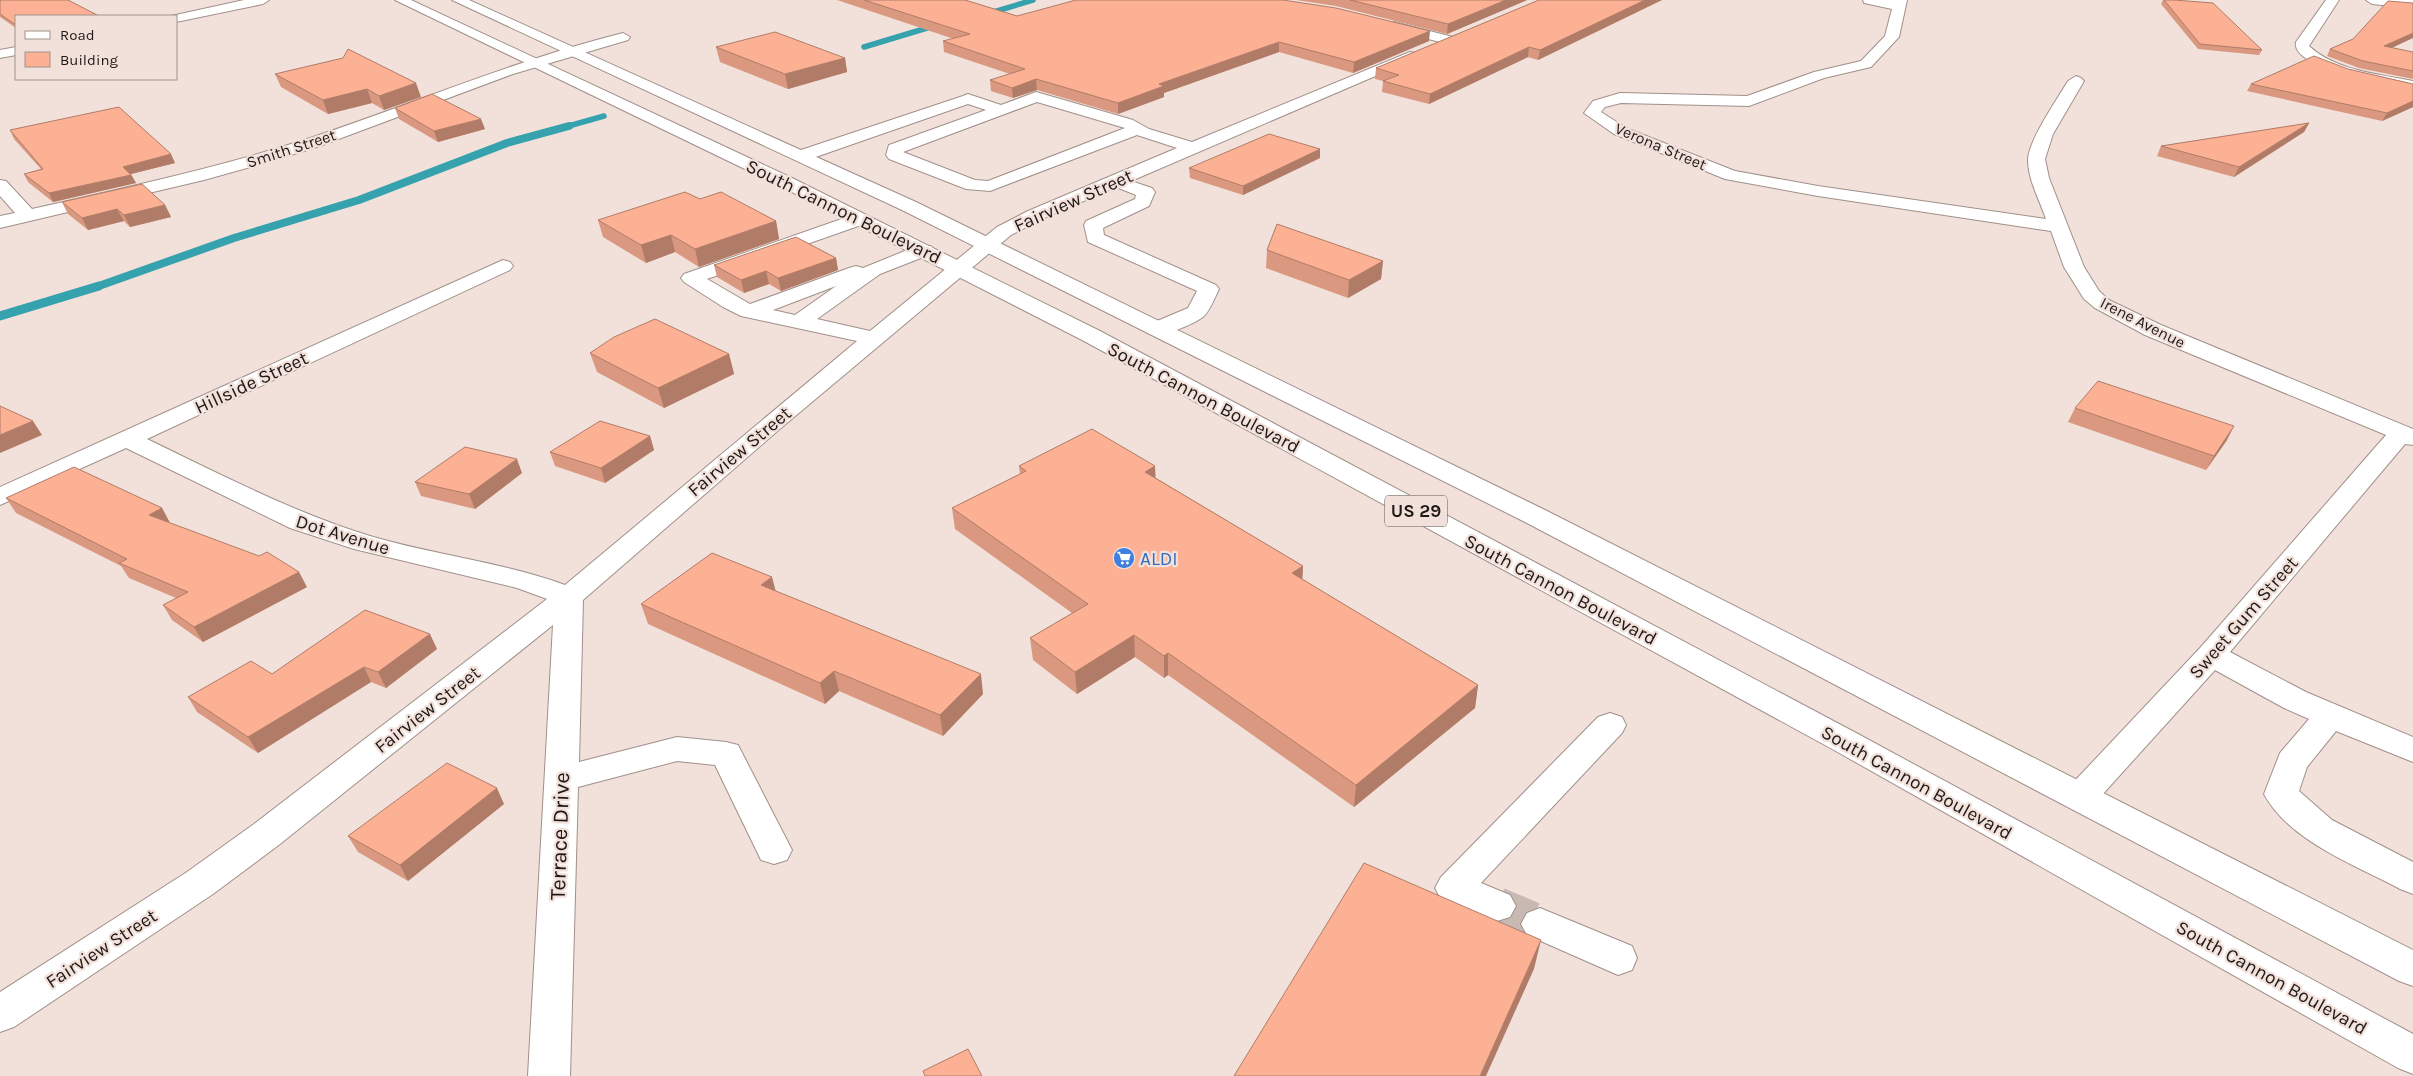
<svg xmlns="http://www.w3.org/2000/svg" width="2413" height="1076" font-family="Karla,sans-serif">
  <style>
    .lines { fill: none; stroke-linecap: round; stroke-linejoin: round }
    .stream-far2 { stroke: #36a2ae; stroke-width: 5.5 }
    .stream-far1 { stroke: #36a2ae; stroke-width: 8 }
    .stream { stroke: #36a2ae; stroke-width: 9 }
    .minor-tunnel { stroke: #c8b9b3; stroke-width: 38; stroke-dasharray: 38 19; stroke-linecap: butt }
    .minor-casing { stroke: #a0908a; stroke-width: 2 }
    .major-casing { stroke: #a0908a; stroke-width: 2 }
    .minor { fill: #fff; fill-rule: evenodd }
    .major { fill: #fff; fill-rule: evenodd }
    .wall { fill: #d9987f }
    .shaded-wall { fill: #b07c68 }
    .building { fill: #fcb194; stroke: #b07c68 }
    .labels { text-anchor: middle; stroke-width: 4.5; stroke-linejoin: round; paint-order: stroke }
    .far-street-label { font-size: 16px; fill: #1f1916; stroke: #f2e1da }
    .shield { fill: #f2e1da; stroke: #5e5551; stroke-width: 1 }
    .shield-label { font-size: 18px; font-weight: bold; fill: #1f1916 }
    .street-label { font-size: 19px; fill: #1f1916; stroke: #f2e1da }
    .shop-label { font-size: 19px; fill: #366cbe; stroke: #f2e1da; text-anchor: start }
    .near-street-label { font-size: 22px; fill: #1f1916; stroke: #f2e1da }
  </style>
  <rect width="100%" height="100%" fill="#f2e1da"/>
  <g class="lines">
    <g class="stream-far2">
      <path d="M987 14 1033 0"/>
      <path d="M864 47 937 25"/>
      <path d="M565 127 604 116"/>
    </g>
    <path class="stream-far1" d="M96 287 234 238 359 200 507 143 569 126"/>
    <path class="stream" d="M0 316 99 286"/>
    <path class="minor-tunnel" d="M1497 906 1540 924"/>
    <g class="minor-casing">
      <g id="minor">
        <path d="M244 0H269L263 4 176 22V16H171Z"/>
        <path d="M1863 0H1907L1899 37 1871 67 1824 78 1749 106 1621 103 1605 107 1601 112 1626 128 1735 171 1818 186 2046 219C2040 201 2028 180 2028 160 2028 141 2058 98 2068 81L2076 76 2081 78 2084 81 2053 134 2045 159 2049 178 2084 267 2099 291 2109 300 2161 325 2413 429V445L2405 444 2230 652 2306 692 2413 737V762L2336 731 2307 767 2299 791 2332 820 2413 862V894L2400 889C2355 865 2289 841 2264 794L2280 753 2309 719 2284 708 2215 670 2092 806 2080 810 2068 806 2063 797 2068 788 2200 648 2386 435 2145 335 2095 308 2084 299 2064 267 2051 231 1818 196 1725 179 1614 134 1584 113 1593 101 1620 93 1747 96 1814 72 1861 61 1885 36 1892 9 1864 3Z"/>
        <path d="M2326 0H2339L2309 46C2336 71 2379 74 2413 81V91C2393 86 2290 69 2296 42Z"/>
        <path d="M2366 0H2413V8L2372 4Z"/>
        <path d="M1394 22 1453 37 1455 40 1448 44 1389 29 1387 26Z"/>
        <path d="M623 33 630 37 628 40 513 74 320 146 258 165 204 180 0 228V216L15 213 0 196V180L6 181 32 209C124 188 217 168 307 139 413 104 515 60 623 33Z"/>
        <path d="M16 47V55L0 58V50Z"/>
        <path d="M1410 52 1415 53 1417 56 1415 59 1131 181 1152 188 1155 192 1149 206 1103 228 1104 235 1216 285 1219 289C1215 297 1210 311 1203 317 1192 325 1163 337 1150 334L1147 329 1150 324 1188 308 1197 291 1088 242 1084 225 1086 221 1135 199 1136 195 1116 187 1042 219 1011 235 781 428 583 600 579 762 677 737 726 742 738 745 792 850 787 860 774 864 761 860 715 765 677 761 578 787 570 1076H528L553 625 280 844 213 894 14 1027 0 1032V992L187 872 254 824 547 599 517 588 354 549 290 528 126 448 0 505V487L503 260 510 262 513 266 510 270 147 439C220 474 292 512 370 536 434 555 502 562 565 585L857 341 741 316 723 307 684 282 681 278 684 274 853 215H867L869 219 867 223 707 279 750 304 849 268 856 266 863 268 917 246H931L934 250 931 254 880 274 817 319 870 331 997 227 1028 211 1177 148 1137 135 990 191 966 189 889 159 886 155 889 145 986 110 968 104 807 160H795L792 156 795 152 963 96 968 94 1001 105 1036 92 1133 120 1149 129 1192 142ZM1037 102 1125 128 988 181 975 180 903 152ZM836 286 795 315 773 310Z"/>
        <path d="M1610 713 1622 717 1626 725 1622 733 1481 883 1510 895 1516 906 1510 917 1497 921 1441 899 1435 888 1441 877 1598 717Z"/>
        <path d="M1540 908 1632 946 1637 958 1632 970 1618 975 1527 935 1521 924 1527 913Z"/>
      </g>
    </g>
    <g class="major-casing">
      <g id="major">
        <path d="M395 0H411L792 178 1100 331 1858 734 2413 1034V1074L2398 1068 1834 750 1084 341 780 186Z"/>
        <path d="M452 0H469L916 202 1545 510 2413 950V986L2399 981 1525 522 902 210Z"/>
      </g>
    </g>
    <use href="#minor" class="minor"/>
    <use href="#major" class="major"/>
  </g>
  <g class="wall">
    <path d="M0 0 16 16V28L0 17Z"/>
    <path d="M837 0H965L1017 16 1429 41 1353 73 1279 52 1164 93V97L1118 114 1037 90 1013 98 991 91 990 80 1010 74 944 52 943 41 954 39Z"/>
    <path d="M1296 0H1527L1447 34 1336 6Z"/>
    <path d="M1539 0H1662L1538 60 1528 57 1429 104 1382 92 1383 81 1375 79 1376 68Z"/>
    <path d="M2163 0H2174L2262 50 2259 55 2198 49 2161 4Z"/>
    <path d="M716 47 845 58 847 72 788 89 720 62Z"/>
    <path d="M2392 48 2413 52V79L2359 68 2327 56 2330 49Z"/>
    <path d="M2348 69 2413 84V107L2382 121 2247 91 2251 84Z"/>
    <path d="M275 74 421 97 384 110 372 103 328 114 281 87Z"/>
    <path d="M395 108 485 129 438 142 399 119Z"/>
    <path d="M2309 123 2304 132 2234 177 2157 156 2161 146Z"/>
    <path d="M10 130 175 163 131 174 136 183 53 202 28 182 24 174 41 169 14 139Z"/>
    <path d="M1320 158 1243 195 1190 178 1189 168Z"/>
    <path d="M700 199 776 221 779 239 699 267 675 252 646 263 603 237 598 220Z"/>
    <path d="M62 202 165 205 171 217 130 227 124 221 88 230 68 214Z"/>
    <path d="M1267 250 1383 261 1381 279 1348 298 1266 268Z"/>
    <path d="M836 258 838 270 781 291 769 284 744 293 717 277 714 265Z"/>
    <path d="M590 353 729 354 734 374 664 408 597 372Z"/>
    <path d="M2075 408 2227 440 2206 470 2068 422Z"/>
    <path d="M650 436 654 450 605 483 555 466 550 452Z"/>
    <path d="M1019 466 1156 478 1303 566 1302 579 1478 685 1475 708 1354 807 1168 675 1164 678 1135 657 1077 694 1033 660 1030 638 1072 613 955 529 952 508 1020 474Z"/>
    <path d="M522 473 475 509 421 496 415 482Z"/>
    <path d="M6 498 162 508 170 523 307 587 203 642 172 620 163 605 176 598 129 578 121 566 16 513Z"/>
    <path d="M776 591 983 694 943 736 839 691 825 704 648 624 641 604Z"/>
    <path d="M437 649 386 688 371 682 258 753 197 712 188 697 272 674Z"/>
    <path d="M504 804 408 881 358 852 348 836Z"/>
  </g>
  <g class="shaded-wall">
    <path d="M1506 0H1527L1447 34 1448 24Z"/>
    <path d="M1645 0H1662L1538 60 1540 50Z"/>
    <path d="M1430 31 1429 41 1353 73 1354 62Z"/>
    <path d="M2413 33V38L2381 53 2384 46Z"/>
    <path d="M1279 42V52L1164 93V97L1118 114V103L1159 84Z"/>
    <path d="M1529 47 1528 57 1429 104 1430 94Z"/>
    <path d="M845 58 847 72 788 89 785 74Z"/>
    <path d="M1036 79 1037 90 1013 98 1012 88Z"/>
    <path d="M416 83 421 97 384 110 379 96Z"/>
    <path d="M367 89 372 103 328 114 323 100Z"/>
    <path d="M2413 101V107L2382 121 2387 113Z"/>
    <path d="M481 119 485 129 438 142 434 131Z"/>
    <path d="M2309 123 2304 132 2234 177 2239 167Z"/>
    <path d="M1320 149V158L1243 195V186Z"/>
    <path d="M171 154 175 163 127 175 123 167Z"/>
    <path d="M131 175 136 183 53 202 49 193Z"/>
    <path d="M165 205 171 217 130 227 124 215Z"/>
    <path d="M117 209 124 221 88 230 82 218Z"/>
    <path d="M776 221 779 239 699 267 695 249Z"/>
    <path d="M671 235 675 252 646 263 641 245Z"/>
    <path d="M836 258 838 270 781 291 778 278Z"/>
    <path d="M1383 261 1381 279 1348 298 1349 280Z"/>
    <path d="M766 271 769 284 744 293 741 280Z"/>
    <path d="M729 354 734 374 664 408 658 388Z"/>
    <path d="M33 421 42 435 0 453V435Z"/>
    <path d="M2234 426 2227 440 2206 470 2214 456Z"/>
    <path d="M650 436 654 450 605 483 601 468Z"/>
    <path d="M517 459 522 473 475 509 469 494Z"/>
    <path d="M1155 466 1156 487 1145 472Z"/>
    <path d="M162 508 170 523 149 515Z"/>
    <path d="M1303 566 1302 587 1292 573Z"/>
    <path d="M299 572 307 587 203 642 194 627Z"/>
    <path d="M772 577 777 596 761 585Z"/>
    <path d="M430 634 437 649 386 688 378 672Z"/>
    <path d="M1134 635 1135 657 1077 694 1075 672Z"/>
    <path d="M1168 653V675L1164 678V656Z"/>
    <path d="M364 667 371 682 258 753 248 737Z"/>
    <path d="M834 671 839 691 825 704 820 683Z"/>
    <path d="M981 674 983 694 943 736 940 715Z"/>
    <path d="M1478 685 1475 708 1354 807 1356 785Z"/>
    <path d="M497 788 504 804 408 881 400 865Z"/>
    <path d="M1541 940 1534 969 1486 1076H1480Z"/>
  </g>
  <g class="building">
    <path d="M0 0H68L99 16H16V25L0 14Z"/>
    <path d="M864 0H965L1017 16 1076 0H1283L1336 8 1430 31 1354 62 1279 42 1159 84 1164 86 1118 103 1036 79 1012 88 990 80 1025 69 943 41 970 34Z"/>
    <path d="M1350 0H1506L1448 24Z"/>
    <path d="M1539 0H1645L1540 50 1529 47 1430 94 1383 81 1399 75 1376 68Z"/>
    <path d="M2164 0H2174L2213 3 2262 50 2200 44Z"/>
    <path d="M2388 1 2413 3V33L2384 46 2413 52V71L2363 61 2330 49 2353 39Z"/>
    <path d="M775 32 845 58 785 74 716 47Z"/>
    <path d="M348 49 416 83 379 96 367 89 323 100 275 74 343 58Z"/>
    <path d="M2314 56 2348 69 2413 84V101L2387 113 2251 84Z"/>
    <path d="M432 94 481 119 434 131 395 108Z"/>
    <path d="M119 107 171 154 123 167 131 175 49 193 24 174 43 169 10 130Z"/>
    <path d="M2309 123 2239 167 2161 146Z"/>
    <path d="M1269 134 1320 149 1243 186 1189 168Z"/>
    <path d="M142 184 165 205 124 215 117 209 82 218 62 202Z"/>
    <path d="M685 192 700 199 721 192 776 221 695 249 671 235 641 245 598 220Z"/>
    <path d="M1277 224 1383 261 1349 280 1267 250Z"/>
    <path d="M796 237 836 258 778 278 766 271 741 280 714 265Z"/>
    <path d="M655 319 729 354 658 388 590 353 614 337Z"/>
    <path d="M2098 381 2234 426 2214 456 2075 408Z"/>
    <path d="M0 406 33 421 0 435Z"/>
    <path d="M600 421 650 436 601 468 550 452Z"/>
    <path d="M1092 429 1155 466 1145 472 1303 566 1292 573 1478 685 1356 785 1168 653 1164 656 1134 635 1075 672 1030 638 1088 604 952 508 1026 471 1019 466Z"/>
    <path d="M465 447 517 459 469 494 415 482Z"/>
    <path d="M74 467 162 508 149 515 259 556 267 552 299 572 194 627 163 605 188 592 119 563 127 559 6 498Z"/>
    <path d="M712 553 772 577 761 585 981 674 940 715 834 671 820 683 641 604Z"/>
    <path d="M365 610 430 634 378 672 364 667 248 737 188 697 251 661 272 674Z"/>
    <path d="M447 763 497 788 400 865 348 836Z"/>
    <path d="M1364 863 1541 940 1480 1076H1234Z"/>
    <path d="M968 1049 982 1076H925L923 1071Z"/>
  </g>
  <defs>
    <g id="supermarket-disc" transform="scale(1.125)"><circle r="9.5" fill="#3f7fe0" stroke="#f2e1da"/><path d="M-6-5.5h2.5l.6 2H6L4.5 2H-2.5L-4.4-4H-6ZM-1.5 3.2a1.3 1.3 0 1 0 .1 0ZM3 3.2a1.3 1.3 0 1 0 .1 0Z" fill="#fff"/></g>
  </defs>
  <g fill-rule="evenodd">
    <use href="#supermarket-disc" x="1124" y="558"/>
  </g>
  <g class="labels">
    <g class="far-street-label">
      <text transform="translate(1661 146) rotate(23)" y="6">Verona Street</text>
      <text transform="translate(291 148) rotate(-18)" y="6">Smith Street</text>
      <text transform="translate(2143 322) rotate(27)" y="6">Irene Avenue</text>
    </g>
    <rect class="shield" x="1385" y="495.5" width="62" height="31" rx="4"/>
    <g class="shield-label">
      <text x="1416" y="517">US 29</text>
    </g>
    <g class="street-label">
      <text transform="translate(1073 200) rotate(-24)" y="7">Fairview Street</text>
      <text transform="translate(844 211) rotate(26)" y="7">South Cannon Boulevard</text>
      <text transform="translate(251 382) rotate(-25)" y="7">Hillside Street</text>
      <text transform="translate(1204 397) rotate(28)" y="7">South Cannon Boulevard</text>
      <text transform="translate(739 451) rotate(-40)" y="7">Fairview Street</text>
      <text transform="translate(343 534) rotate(17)" y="7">Dot Avenue</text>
      <text transform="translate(1561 589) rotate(28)" y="7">South Cannon Boulevard</text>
      <text transform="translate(2243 617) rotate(-49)" y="7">Sweet Gum Street</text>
      <text transform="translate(427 709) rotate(-38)" y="7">Fairview Street</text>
      <text transform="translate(1917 782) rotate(29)" y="7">South Cannon Boulevard</text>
      <text transform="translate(101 948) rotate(-33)" y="7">Fairview Street</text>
      <text transform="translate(2272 977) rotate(29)" y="7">South Cannon Boulevard</text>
    </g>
    <g class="shop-label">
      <text x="1140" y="565">ALDI</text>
    </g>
    <g class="near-street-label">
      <text transform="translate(559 836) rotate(-88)" y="8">Terrace Drive</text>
    </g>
  </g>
  <rect x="15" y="15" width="162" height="65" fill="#f2e1da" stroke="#9e918c"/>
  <rect x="25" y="31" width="25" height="8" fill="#ffffff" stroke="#9e918c"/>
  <text x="60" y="40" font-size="15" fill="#1f1916">Road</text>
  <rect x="25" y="52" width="25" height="15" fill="#fcb194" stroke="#9e918c"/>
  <text x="60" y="65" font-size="15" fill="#1f1916">Building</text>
</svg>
